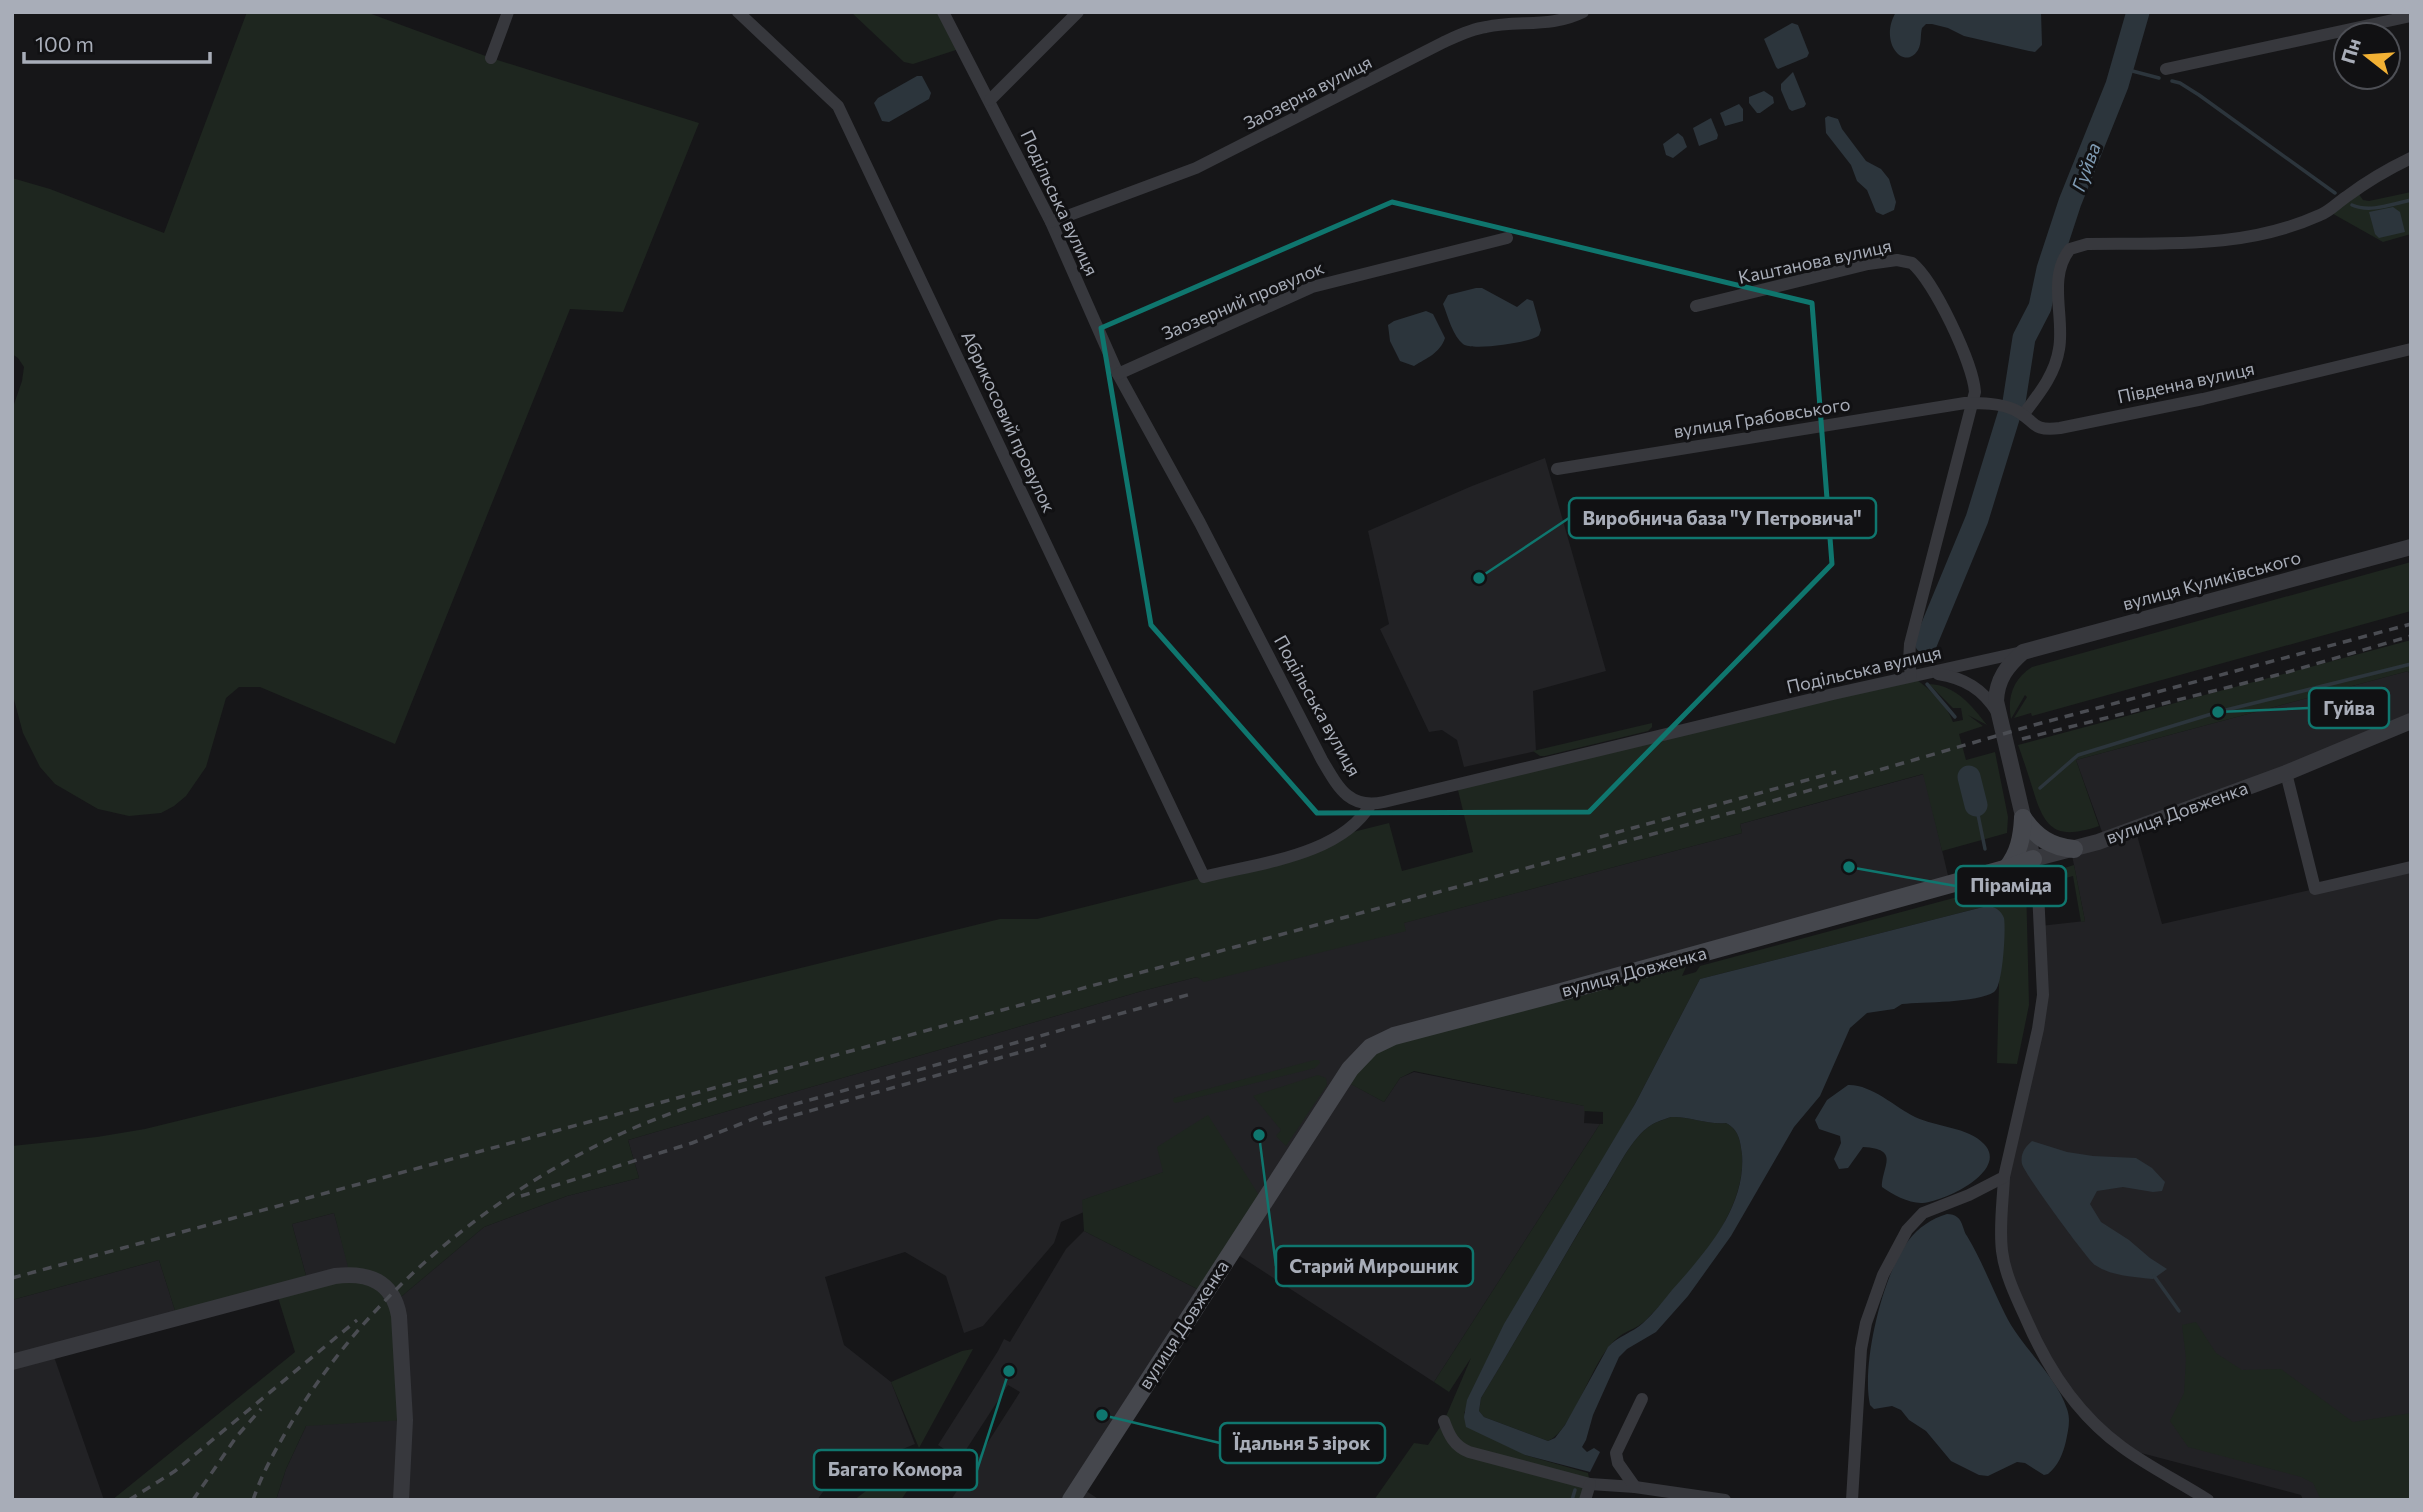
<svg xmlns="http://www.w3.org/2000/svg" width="2423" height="1512" font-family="Commissioner,sans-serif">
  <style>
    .built { fill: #222225 }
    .green { fill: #1e261f; fill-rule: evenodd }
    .water { fill: #2c353c; fill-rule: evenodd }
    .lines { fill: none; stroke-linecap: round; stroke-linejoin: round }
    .stream { stroke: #2c353c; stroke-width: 3.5 }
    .river { stroke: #2c353c; stroke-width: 23 }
    .minor { stroke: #37383d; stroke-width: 12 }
    .tertiary { stroke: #37383d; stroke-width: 16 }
    .secondary { stroke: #45474d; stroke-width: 18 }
    .rail { stroke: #4a4c52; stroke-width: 3.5; stroke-dasharray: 9 7; stroke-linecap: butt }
    .marked { fill: none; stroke: #0f766e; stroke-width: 5; stroke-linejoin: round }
    .labels { text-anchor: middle; stroke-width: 6; stroke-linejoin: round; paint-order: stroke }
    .street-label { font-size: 18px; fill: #a8adb8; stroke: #111113 }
    .water-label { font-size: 19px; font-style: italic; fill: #7f9bb3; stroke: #111113 }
    .leader { fill: none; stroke: #0f766e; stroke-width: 2.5 }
    .callout-dot { fill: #0f766e; stroke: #111113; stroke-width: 2.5 }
    .callout { fill: #111113; stroke: #0f766e; stroke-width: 2.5 }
    .callout-label { font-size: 19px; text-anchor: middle; font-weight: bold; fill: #a8adb8 }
  </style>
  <rect width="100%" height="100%" fill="#161618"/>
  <g class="built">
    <path d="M1545 458 1606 671 1533 691 1536 751 1464 767 1457 740 1442 730 1429 732 1380 629 1389 624 1368 531 1472 486Z"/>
    <path d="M2408 671 2411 677V721L2135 828 2162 924 2411 867V1500H2303L2301 1495 2122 1448 2059 1379 2004 1259V1177L2038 1029 2040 926 2085 921 2071 850 2105 840 2076 760Z"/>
    <path d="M1924 774 1950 884 1769 935 1344 1080 1384 1102 1400 1078 1414 1072 1585 1106 1584 1123 1600 1124 1434 1382 1232 1251 1164 1172 1083 1200 1084 1212 1061 1222 1054 1243 983 1326 964 1333 946 1276 905 1252 825 1277 844 1345 891 1382 915 1444 834 1477 817 1500H276L286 1469 306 1426 396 1301 484 1227 567 1196 639 1178 628 1140 1142 991 1197 977 1202 979 1403 923 1742 833 1740 824Z"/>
    <path d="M334 1213 351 1275 308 1283 292 1224Z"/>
    <path d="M1084 1231 1205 1293 1080 1487 1100 1500H951L1020 1392 1008 1385 960 1459 938 1445 998 1351 1004 1339 1010 1342 1066 1249Z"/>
    <path d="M159 1260 177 1317 52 1351 104 1500H12V1300Z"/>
  </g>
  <g class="green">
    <path d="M247 12H366L491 58 699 123 623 312 570 309 395 744 260 687H239L226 698 206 767 186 796 174 806 161 813 129 816 98 809 55 784 40 767 23 733 12 692V410L22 381 24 367 18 358 12 354V178L50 189 164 233Z"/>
    <path d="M851 12H943L962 48 913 64 904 62Z"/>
    <path d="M2356 190 2363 200 2369 201 2411 192V234L2383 242 2328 211Z"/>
    <path d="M2411 562V611L2032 716 2031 713 2014 718 2027 697 2025 695 2011 719C2007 697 2013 679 2032 667Z"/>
    <path d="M2411 640V677L2408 671 2076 760 2099 826C2060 839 2046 833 2034 793 2029 777 2024 761 2018 745Z"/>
    <path d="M1911 676C1928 687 1946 703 1953 722L1963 720 1961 708H1953L1929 684C1956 685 1972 706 1987 725L1968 715 1983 726 1959 734 1966 760 1995 752 2008 817 2007 833 1942 851 1923 774 1740 824 1742 833 1404 923 1406 931 1204 982 1197 977 1142 991 628 1140 639 1178 567 1196 484 1227 396 1301 405 1420 306 1426 286 1469 276 1500H112L295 1352 276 1291 177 1317 159 1260 12 1300V1146L97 1137 145 1129 1000 919H1037L1292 855 1341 835 1389 823 1402 871 1473 852 1457 786ZM334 1213 350 1275 308 1283 292 1224Z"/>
    <path d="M1652 723V727L1648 731 1545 756H1540L1533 751Z"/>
    <path d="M2074 865 2085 921 2081 922 2073 876 2055 881 2052 879 2058 870Z"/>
    <path d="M2021 880 2026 883 2029 1005 2017 1064 1997 1063 1999 984 1987 906 1700 979 1635 1104 1464 1413 1525 1455 1588 1473 1590 1484 1585 1500H1374L1414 1443 1428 1445 1444 1421 1471 1358 1449 1392 1434 1382 1600 1124H1603V1112L1584 1111V1106L1414 1071 1400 1078 1384 1102 1343 1080 1363 1053 1691 956 1682 976 1696 972 1700 966Z"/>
    <path d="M1314 1060H1319L1320 1063 1315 1068 1175 1103 1173 1101 1174 1098Z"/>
    <path d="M1318 1075 1326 1078 1327 1085 1286 1146 1276 1136 1281 1130 1253 1096Z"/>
    <path d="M1208 1115 1264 1203 1205 1293 1084 1231 1082 1200 1163 1172 1157 1147Z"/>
    <path d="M1671 1117C1690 1116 1707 1125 1726 1123 1739 1130 1740 1140 1742 1154 1747 1215 1686 1279 1646 1320 1637 1329 1624 1331 1615 1340 1590 1363 1574 1429 1548 1441L1484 1417 1479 1411 1481 1398C1522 1331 1560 1262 1602 1194 1614 1175 1629 1142 1647 1128 1654 1122 1663 1120 1671 1117Z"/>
    <path d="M2196 1322 2216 1353 2242 1370 2281 1369 2353 1422 2411 1413V1500H2321L2313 1483 2301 1477 2188 1447 2170 1421 2184 1393 2186 1358 2182 1325Z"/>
    <path d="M973 1349 919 1448 891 1382 962 1351Z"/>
    <path d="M923 1455 929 1458 901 1500H854L882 1479 918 1461Z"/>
  </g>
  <g class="water">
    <path d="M1896 12H2041L2042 45 2035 52 2029 51 1964 36 1948 28 1932 24H1926L1922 28C1920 35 1922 43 1918 50 1904 72 1878 42 1896 12Z"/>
    <path d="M1792 23 1798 25 1809 53 1807 57 1778 69 1776 67 1764 39Z"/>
    <path d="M1793 72 1806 104 1804 107 1792 111 1789 109 1781 90V84Z"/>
    <path d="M917 76H922L931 93 929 99 889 122 882 121 874 103 878 98Z"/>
    <path d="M1764 91 1773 97 1774 103 1760 113H1757L1749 103V97Z"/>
    <path d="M1739 104 1743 109V121L1725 126 1720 113Z"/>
    <path d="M1828 116 1838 119 1842 129 1866 161 1881 169 1889 179 1896 202 1894 210 1883 215 1876 212 1867 190 1857 181 1851 165 1826 133 1825 118Z"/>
    <path d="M1711 118 1718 135 1717 139 1699 146 1693 128Z"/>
    <path d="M1678 133 1683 137 1687 147 1673 158 1666 155 1663 144Z"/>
    <path d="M2393 207 2400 212 2405 232 2379 238 2375 234 2369 212Z"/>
    <path d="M1476 288H1482L1517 307 1527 299 1533 301 1541 330C1539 335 1540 336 1534 338 1523 343 1472 351 1463 344 1453 336 1448 317 1443 304L1448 295Z"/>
    <path d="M1426 311 1433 314 1445 338C1440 353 1427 358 1414 366L1400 361 1390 341 1388 325 1394 321Z"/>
    <path d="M1987 906C1994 906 2001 910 2004 918 2006 928 2003 987 1994 992 1977 1003 1923 1002 1902 1004L1894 1009 1867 1013 1850 1028 1820 1096 1794 1127 1731 1236 1688 1296 1656 1332 1627 1349 1619 1357 1593 1415 1586 1440 1582 1447 1587 1452 1594 1448 1600 1452 1590 1472 1525 1455 1466 1427 1464 1417 1467 1400 1504 1324 1635 1104 1700 979ZM1671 1117C1690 1116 1707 1125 1726 1123 1739 1130 1740 1140 1742 1154 1746 1208 1705 1253 1672 1290 1663 1301 1654 1313 1643 1323 1632 1333 1618 1336 1608 1347L1565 1425 1555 1438 1548 1441 1484 1417 1479 1411 1481 1398C1522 1331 1560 1262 1601 1195 1614 1175 1629 1142 1647 1128 1654 1122 1662 1120 1671 1117Z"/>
    <path d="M1848 1085C1871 1084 1895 1107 1915 1117 1936 1127 1968 1127 1984 1144 2010 1171 1942 1203 1921 1203 1908 1203 1892 1194 1882 1187 1882 1166 1901 1149 1863 1147L1848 1168 1839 1169 1834 1159 1841 1143 1840 1136 1819 1129 1815 1120 1827 1100Z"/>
    <path d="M2032 1141 2067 1152 2093 1156 2136 1158 2152 1168 2165 1182 2162 1191 2153 1192 2123 1187 2097 1191 2090 1204 2101 1222 2129 1240 2150 1258 2167 1269 2153 1279C2134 1277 2111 1276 2095 1265 2087 1259 2024 1173 2022 1164 2020 1154 2025 1147 2032 1141Z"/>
    <path d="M1947 1214C1951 1214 1955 1215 1957 1217 1963 1221 1963 1231 1967 1236 1982 1261 1992 1288 2005 1314 2021 1347 2056 1375 2067 1409 2071 1420 2068 1431 2066 1441 2063 1454 2058 1466 2048 1474L2044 1475 2025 1463 2017 1462 1988 1476 1979 1475 1951 1461 1926 1431 1909 1420 1901 1410 1892 1406 1874 1409 1870 1405C1861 1364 1883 1274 1908 1241 1919 1227 1931 1219 1947 1214Z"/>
  </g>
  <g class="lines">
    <g class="stream">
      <path d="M2121 68 2159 78"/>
      <path d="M2172 81 2180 83 2199 95 2335 193"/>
      <path d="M2352 205C2370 213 2392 204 2411 200"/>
      <path d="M1927 684 1955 717"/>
      <path d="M2040 788 2078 755 2218 712 2411 664"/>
      <path d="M1976 805 1985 849"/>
      <path d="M2154 1276 2179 1311"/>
      <path d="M1572 1500 1575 1490"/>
    </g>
    <g class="river">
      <path d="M2014 402 2024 338 2040 307 2048 269 2070 202 2117 85 2138 12"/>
      <path d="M1926 642 1977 519 2009 415"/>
      <path d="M1969 777 1976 805"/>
    </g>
    <g class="minor">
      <path d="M738 12 838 106 1204 877C1258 863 1340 856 1371 804"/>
      <path d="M943 12 1051 222 1118 374 1200 523 1322 760C1338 787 1349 810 1384 802L1833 694 2022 652"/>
      <path d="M491 58 508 12"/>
      <path d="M2166 69 2411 16"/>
      <path d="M990 100 1078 12"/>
      <path d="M1051 222 1196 168 1444 42C1457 36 1471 29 1486 27 1518 20 1552 28 1583 12"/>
      <path d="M1696 306 1868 264 1897 260 1912 263C1934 281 1973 363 1975 392L1910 644 1909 661 1911 676"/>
      <path d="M1118 374 1312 287 1507 238"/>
      <path d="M2023 415C2038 395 2055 375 2059 349 2065 318 2047 277 2070 249L2087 244C2167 243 2245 249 2320 215 2330 211 2337 203 2346 197 2366 182 2388 169 2411 158"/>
      <path d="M1557 469 1965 403C1981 403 2000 403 2015 410 2036 420 2030 432 2060 428L2203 399 2411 349"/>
      <path d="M1938 674C1964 678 1983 689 1997 712"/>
      <path d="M2286 773 2315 889 2411 867"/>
      <path d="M2004 1177C2003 1201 1999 1226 2002 1251 2005 1275 2017 1299 2027 1321 2048 1369 2079 1416 2122 1447 2149 1467 2180 1482 2208 1500"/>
      <path d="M1444 1421C1449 1435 1454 1446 1469 1452L1590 1484 1635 1487 1725 1500"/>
      <path d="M1635 1487 1618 1463 1616 1453 1642 1399"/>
      <path d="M1585 1500 1590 1484"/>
      <path d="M1852 1500 1861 1349 1866 1323 1883 1275 1907 1230 1923 1213 1969 1195 2004 1177 2038 1029 2043 995 2038 892 2033 859"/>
    </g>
    <g class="tertiary">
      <path d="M2411 547 2023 652C2007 666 1997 679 1996 701L2033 859 2098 842 2286 773 2411 721"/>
      <path d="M12 1362 335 1276C368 1272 393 1281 399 1316L405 1420 401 1500"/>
    </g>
    <g class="secondary">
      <path d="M2023 818C2036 837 2051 847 2074 849"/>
      <path d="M2007 868C2019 853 2022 837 2023 818"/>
      <path d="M1071 1500 1350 1069 1371 1047 1394 1036 1554 994 2001 870 2033 859"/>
    </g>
    <g class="rail">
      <path d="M2022 739 2281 674 2411 636"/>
      <path d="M1600 837 1836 772"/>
      <path d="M763 1124 1046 1045"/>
      <path d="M521 1196 692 1143 781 1108 1191 994"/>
      <path d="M12 1278 1745 809 2034 725 2411 624"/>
      <path d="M129 1500 175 1471 357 1320"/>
      <path d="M193 1500 237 1436 261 1409"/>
      <path d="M253 1500C263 1470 280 1442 296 1415 371 1294 485 1198 614 1137 668 1111 726 1095 784 1079"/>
    </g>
  </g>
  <path class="marked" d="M1392 202 1812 303 1832 564 1589 812 1317 813 1151 625 1101 328Z"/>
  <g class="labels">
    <g class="street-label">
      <text transform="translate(1308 93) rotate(-27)" y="6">Заозерна вулиця</text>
      <text transform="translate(1059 203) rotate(65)" y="6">Подільська вулиця</text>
      <text transform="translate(1815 262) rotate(-12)" y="6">Каштанова вулиця</text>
      <text transform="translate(1243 301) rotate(-23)" y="6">Заозерний провулок</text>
      <text transform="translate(2186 383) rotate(-12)" y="6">Південна вулиця</text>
      <text transform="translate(1762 418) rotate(-9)" y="6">вулиця Грабовського</text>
      <text transform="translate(1008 422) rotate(65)" y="6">Абрикосовий провулок</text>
      <text transform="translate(2212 581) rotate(-15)" y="6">вулиця Куликівського</text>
      <text transform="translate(1864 670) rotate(-13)" y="6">Подільська вулиця</text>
      <text transform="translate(1317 706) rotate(61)" y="6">Подільська вулиця</text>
      <text transform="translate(2177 813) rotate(-20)" y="6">вулиця Довженка</text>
      <text transform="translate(1634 972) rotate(-15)" y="6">вулиця Довженка</text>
      <text transform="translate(1184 1325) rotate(-57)" y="6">вулиця Довженка</text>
    </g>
    <g class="water-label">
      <text transform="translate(2086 167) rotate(-70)" y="7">Гуйва</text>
    </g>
  </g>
  <path class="leader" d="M1479 578L1569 518M2218 712L2309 708M1849 867L1956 886M1259 1135L1276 1266M1102 1415L1220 1443M1009 1371L977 1470"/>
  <g class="callout-dot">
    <circle cx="1479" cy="578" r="7"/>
    <circle cx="2218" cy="712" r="7"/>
    <circle cx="1849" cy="867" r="7"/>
    <circle cx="1259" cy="1135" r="7"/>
    <circle cx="1102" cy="1415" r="7"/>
    <circle cx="1009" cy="1371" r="7"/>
  </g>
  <g class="callout">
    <rect x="1569" y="498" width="307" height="40" rx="7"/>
    <rect x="2309" y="688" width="80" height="40" rx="7"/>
    <rect x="1956" y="866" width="110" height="40" rx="7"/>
    <rect x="1276" y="1246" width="197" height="40" rx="7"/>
    <rect x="1220" y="1423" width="165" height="40" rx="7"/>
    <rect x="814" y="1450" width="163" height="40" rx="7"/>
  </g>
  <g class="callout-label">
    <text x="1722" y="525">Виробнича база "У Петровича"</text>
    <text x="2349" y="715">Гуйва</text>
    <text x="2011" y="892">Піраміда</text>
    <text x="1374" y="1273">Старий Мирошник</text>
    <text x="1302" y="1450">Їдальня 5 зірок</text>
    <text x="895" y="1476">Багато Комора</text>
  </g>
  <rect width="2423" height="1512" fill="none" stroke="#a8adb8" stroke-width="28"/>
  <g transform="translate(2367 56) rotate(287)"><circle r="33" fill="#111113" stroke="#4d4f55" stroke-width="2"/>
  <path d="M0-5L12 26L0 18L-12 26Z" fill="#f2b134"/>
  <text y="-10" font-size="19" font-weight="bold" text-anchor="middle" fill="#a8adb8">Пн</text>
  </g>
  <path d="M24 52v10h186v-10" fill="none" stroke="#a8adb8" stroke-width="3.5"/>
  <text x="35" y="52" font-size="21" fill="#a8adb8" stroke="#111113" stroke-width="5" paint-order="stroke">100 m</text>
</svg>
